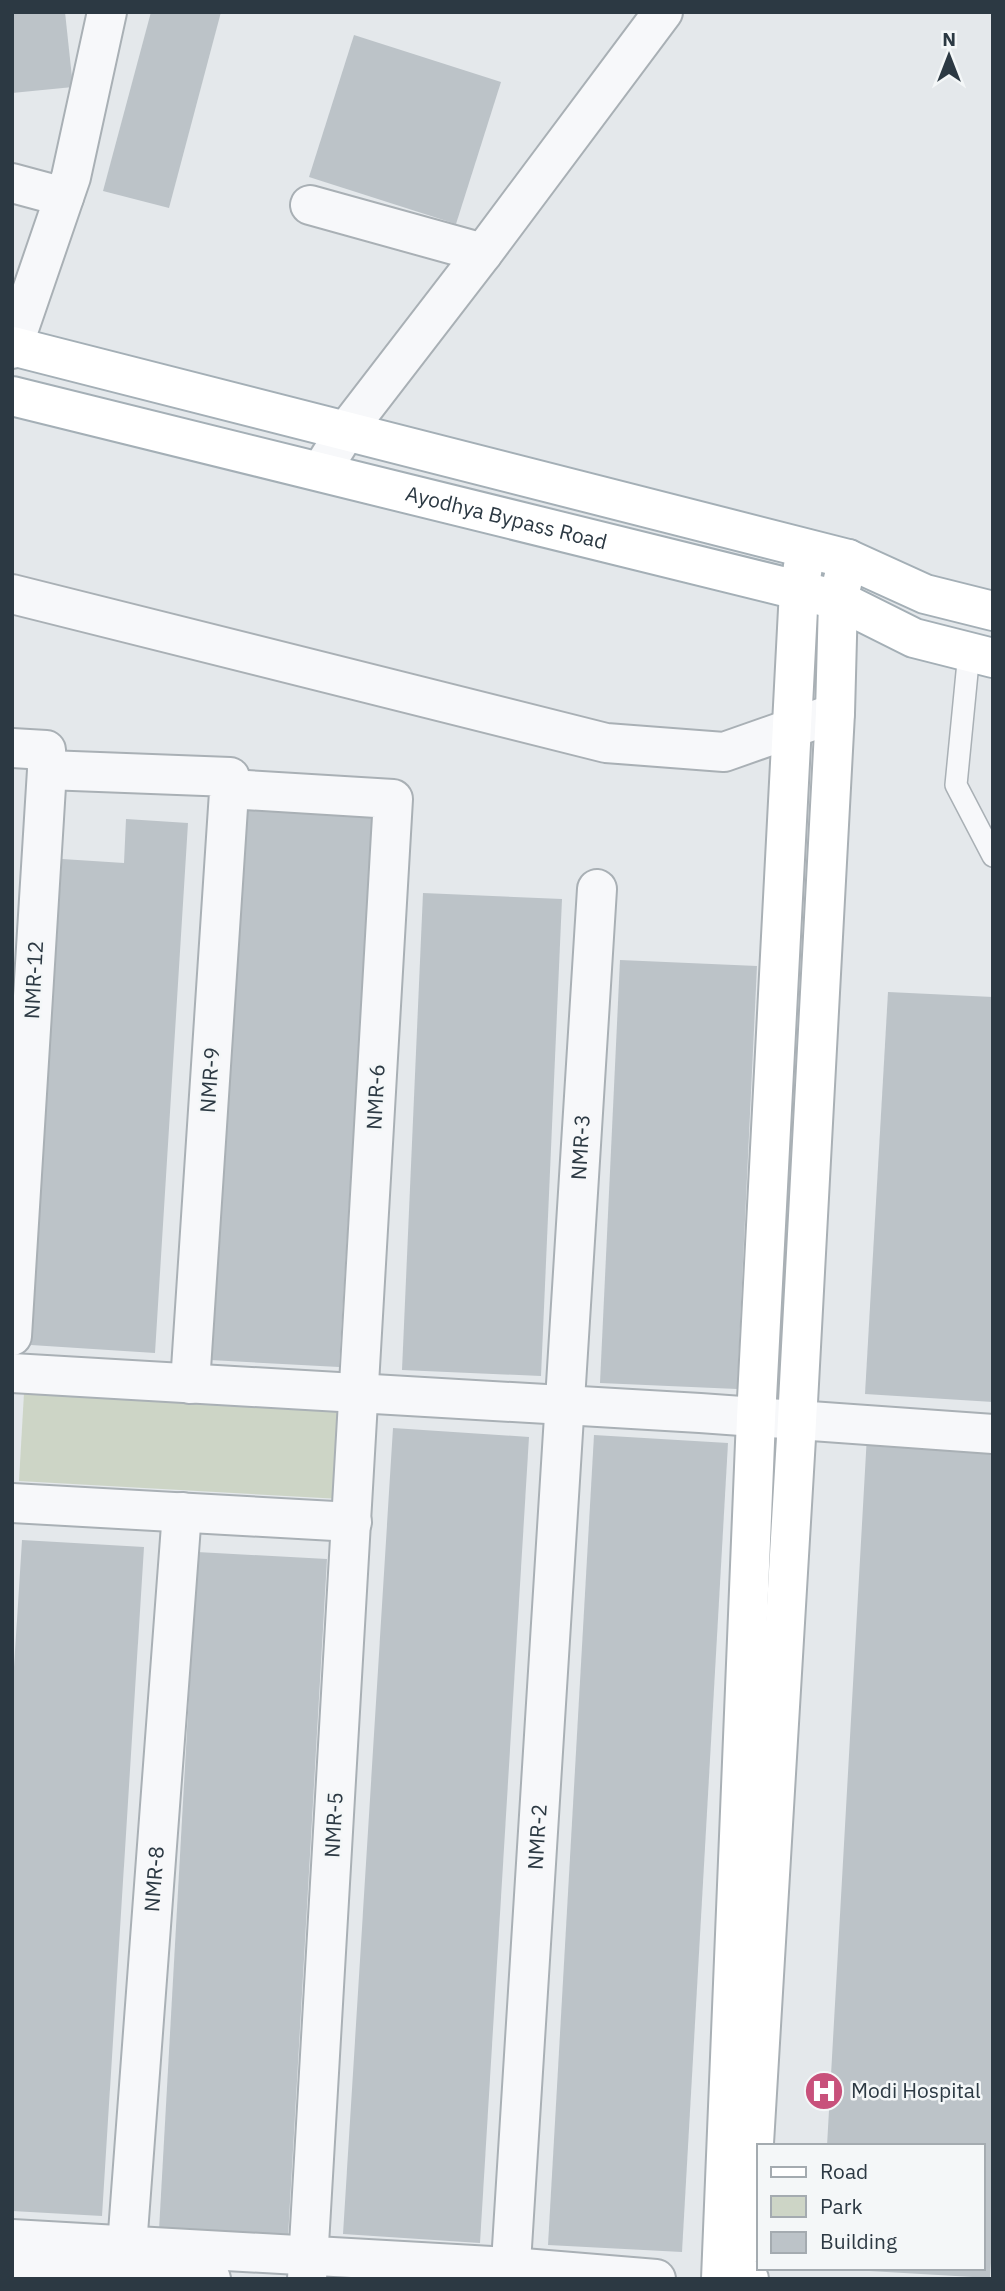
<svg xmlns="http://www.w3.org/2000/svg" width="1005" height="2291" font-family="'IBM Plex Sans',sans-serif">
  <style>
    .green { fill: #cdd5c6 }
    .building { fill: #bcc3c8 }
    .lines { fill: none; stroke-linecap: round; stroke-linejoin: round }
    .lane-casing { stroke: #a9b0b5; stroke-width: 24 }
    .street-casing { stroke: #a9b0b5; stroke-width: 42 }
    .secondary-casing { stroke: #a9b0b5; stroke-width: 42 }
    .primary-casing { stroke: #a4afb6; stroke-width: 42 }
    .lane { stroke: #f7f8fa; stroke-width: 21 }
    .street { stroke: #f7f8fa; stroke-width: 38 }
    .secondary { stroke: #fff; stroke-width: 38 }
    .primary { stroke: #fff; stroke-width: 38 }
    .labels { text-anchor: middle; stroke-width: 5; stroke-linejoin: round; paint-order: stroke }
    .street-label { font-size: 21px; fill: #2c3943; stroke: #f4f7f8 }
    .poi-label { font-size: 21px; fill: #2c3943; stroke: #f4f7f8; text-anchor: start }
  </style>
  <rect width="100%" height="100%" fill="#e4e8eb"/>
  <path class="green" d="M24 1393 345 1412 341 1499 19 1481Z"/>
  <g class="building">
    <path d="M12 12H65L73 87 12 93Z"/>
    <path d="M151 12H221L169 208 103 191Z"/>
    <path d="M354 35 501 82 456 224 309 177Z"/>
    <path d="M244 806 373 813 339 1367 210 1360Z"/>
    <path d="M126 819 188 823 155 1353 31 1345 62 859 124 863Z"/>
    <path d="M423 893 562 899 541 1376 402 1370Z"/>
    <path d="M620 960 757 966 737 1389 600 1383Z"/>
    <path d="M888 992 993 997V1402L865 1394Z"/>
    <path d="M393 1428 529 1437 480 2243 343 2234Z"/>
    <path d="M594 1435 728 1443 682 2252 548 2245Z"/>
    <path d="M867 1435 993 1442V2232L990 2278 852 2270V2268H982V2146H827Z"/>
    <path d="M22 1540 144 1547 102 2216 12 2211V1699Z"/>
    <path d="M197 1552 327 1559 288 2237 159 2230Z"/>
  </g>
  <g class="lines">
    <g class="lane-casing">
      <path id="lane" d="M969 652 956 785 993 856"/>
    </g>
    <g class="street-casing">
      <g id="street">
        <path d="M12 183 64 197"/>
        <path d="M310 205 483 253"/>
        <path d="M12 349 71 177 107 12"/>
        <path d="M321 471 346 431 483 253 663 12"/>
        <path d="M12 594 606 743 724 752 835 713"/>
        <path d="M12 748 46 750 47 770 12 1336"/>
        <path d="M47 770 230 777 190 1384"/>
        <path d="M229 789 393 799 307 2279"/>
        <path d="M12 1373 700 1413 993 1434"/>
        <path d="M12 1503 352 1522"/>
        <path d="M12 2239 511 2267 656 2279"/>
        <path id="s1" d="M127 2246 182 1512"/>
        <path d="M12 2266 211 2279"/>
        <path id="s2" d="M510 2279 597 889"/>
      </g>
    </g>
    <g class="secondary-casing">
      <g id="secondary">
        <path d="M748 2244 797 1421 835 713 838 600 848 559"/>
        <path d="M749 2279 734 2274 721 2279 756 1418 799 590 806 549"/>
      </g>
    </g>
    <g class="primary-casing">
      <g id="primary">
        <path d="M12 346 848 559 925 594 993 611"/>
        <path id="s3" d="M12 396 838 600 914 638 993 658"/>
      </g>
    </g>
    <use href="#lane" class="lane"/>
    <use href="#street" class="street"/>
    <use href="#secondary" class="secondary"/>
    <use href="#primary" class="primary"/>
  </g>
  <defs>
    <g id="hospital-disc" transform="scale(2.0125)"><circle r="9.5" fill="#c8517b" stroke="#f4f7f8"/><path d="M-5-5h3v3.5h4V-5h3V5h-3V1.5h-4V5h-3Z" fill="#fff"/></g>
  </defs>
  <g fill-rule="evenodd">
    <use href="#hospital-disc" x="824" y="2091"/>
  </g>
  <g class="labels">
    <g class="street-label">
      <text dy="7" stroke="none"><textPath href="#s3" startOffset="509">Ayodhya Bypass Road</textPath></text>
      <text transform="translate(34 980) rotate(-87)" y="7">NMR-12</text>
      <text transform="translate(210 1080) rotate(-86)" y="7">NMR-9</text>
      <text transform="translate(376 1097) rotate(-87)" y="7">NMR-6</text>
      <text dy="7" stroke="none"><textPath href="#s2" startOffset="1134">NMR-3</textPath></text>
      <text transform="translate(334 1825) rotate(-87)" y="7">NMR-5</text>
      <text dy="7" stroke="none"><textPath href="#s2" startOffset="443">NMR-2</textPath></text>
      <text dy="7" stroke="none"><textPath href="#s1" startOffset="368">NMR-8</textPath></text>
    </g>
    <g class="poi-label">
      <text x="851" y="2098">Modi Hospital</text>
    </g>
  </g>
  <rect width="1005" height="2291" fill="none" stroke="#2c3943" stroke-width="28"/>
  <rect x="757" y="2144" width="228" height="126" fill="#f4f7f8" stroke="#a4abb0" stroke-width="2"/>
  <rect x="771" y="2167" width="35" height="10" fill="#ffffff" stroke="#a4abb0" stroke-width="2"/>
  <text x="820" y="2179" font-size="21" fill="#2c3943">Road</text>
  <rect x="771" y="2196" width="35" height="21" fill="#cdd5c6" stroke="#a4abb0" stroke-width="2"/>
  <text x="820" y="2214" font-size="21" fill="#2c3943">Park</text>
  <rect x="771" y="2232" width="35" height="21" fill="#bcc3c8" stroke="#a4abb0" stroke-width="2"/>
  <text x="820" y="2249" font-size="21" fill="#2c3943">Building</text>
  <g transform="translate(949 56)" stroke="#f4f7f8" stroke-width="5" paint-order="stroke">
  <path d="M0-5L12 26L0 18L-12 26Z" fill="#2c3943"/>
  <text y="-10" font-size="19" font-weight="bold" text-anchor="middle" fill="#2c3943">N</text>
  </g>
</svg>
